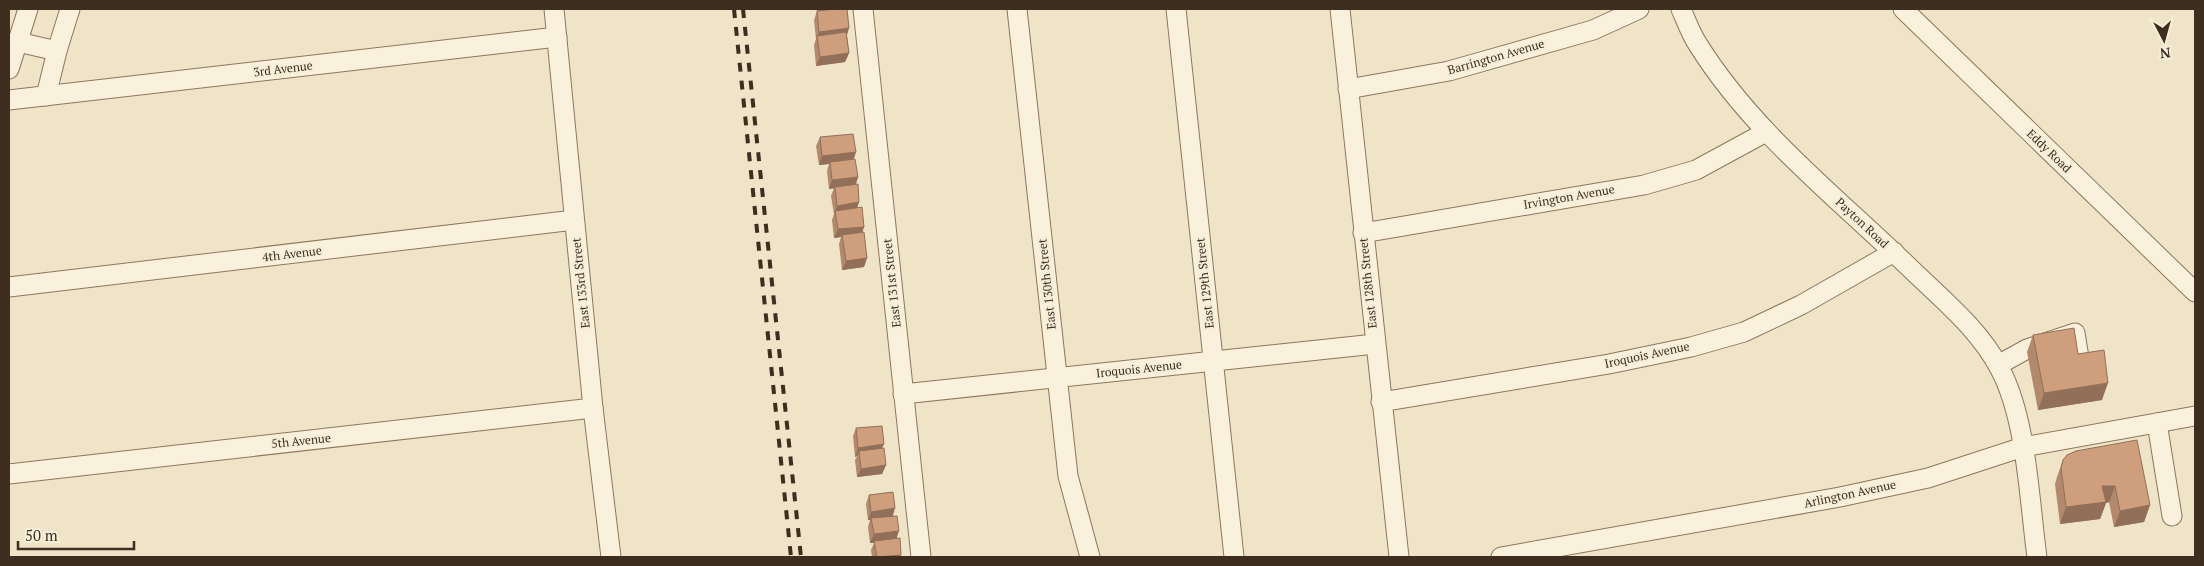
<svg xmlns="http://www.w3.org/2000/svg" width="2204" height="566" font-family="'PT Serif',serif">
  <style>
    .lines { fill: none; stroke-linecap: round; stroke-linejoin: round }
    .minor-casing { stroke: #8d765c; stroke-width: 21 }
    .minor { stroke: #faf1dc; stroke-width: 19 }
    .rail { stroke: #3d2e20; stroke-width: 4; stroke-dasharray: 9 9; stroke-linecap: butt }
    .wall { fill: #b2896c }
    .shaded-wall { fill: #916f58 }
    .building { fill: #cf9f7d; stroke: #916f58 }
    .labels { text-anchor: middle; stroke-width: 4.5; stroke-linejoin: round; paint-order: stroke }
    .street-label { font-size: 12px; fill: #3d2e20; stroke: #f7eed8 }
  </style>
  <rect width="100%" height="100%" fill="#f0e4c8"/>
  <g class="lines">
    <g class="minor-casing">
      <g id="minor">
        <path d="M554 9 593 408 611 557"/>
        <path d="M863 9 921 557"/>
        <path d="M1017 9 1068 476 1090 557"/>
        <path d="M1176 9 1234 557"/>
        <path d="M1340 9 1399 557"/>
        <path d="M1681 9C1686 20 1690 32 1697 43 1752 132 1838 198 1912 270 1943 300 1980 330 2000 369 2027 420 2029 499 2037 557"/>
        <path d="M1903 9 2195 292"/>
        <path d="M18 42 57 51 70 9"/>
        <path d="M9 69 28 9"/>
        <path d="M1348 89 1449 71 1593 30 1639 9"/>
        <path d="M46 96 57 51"/>
        <path d="M9 100 557 37"/>
        <path d="M1363 233 1644 185 1696 170 1766 132"/>
        <path d="M9 287 574 220"/>
        <path d="M1998 365 2027 349 2075 333 2080 364"/>
        <path d="M903 394 1375 344"/>
        <path d="M1381 402 1609 364 1691 347 1744 332 1801 305 1894 252"/>
        <path d="M2157 423 2172 516"/>
        <path d="M9 474 593 408"/>
        <path d="M1501 557 1840 497 1928 478 2023 447 2195 416"/>
      </g>
    </g>
    <use href="#minor" class="minor"/>
    <g class="rail">
      <path d="M734 9 791 557"/>
      <path d="M743 9 801 557"/>
    </g>
  </g>
  <g class="wall">
    <path d="M817 9H847L849 28 847 35 849 53 845 62 816 66 814 45 816 39 814 20 817 11Z"/>
    <path d="M820 137 856 152 853 159 858 177 856 184 859 202 857 208 864 227 862 233 867 258 864 267 842 270 839 244 841 237 834 238 832 220 834 214 831 196 834 188 829 189 827 171 829 164 819 165 816 146Z"/>
    <path d="M2033 335 2078 354 2102 400 2038 410 2027 352Z"/>
    <path d="M856 428 882 449 886 465 882 474 857 477 855 460 857 456 855 457 853 436Z"/>
    <path d="M2076 451 2150 505 2144 522 2114 527 2109 502 2106 503 2100 519 2060 524 2055 484 2057 477 2063 460Z"/>
    <path d="M869 495 895 508 893 516 900 557H872L871 550 874 543H870L868 527 870 520H868L866 504Z"/>
  </g>
  <g class="shaded-wall">
    <path d="M820 9H843L818 15Z"/>
    <path d="M849 28 846 37 817 38 819 32Z"/>
    <path d="M849 53 845 62 816 66 820 57Z"/>
    <path d="M856 152 853 161 830 162 829 164 819 165 822 156Z"/>
    <path d="M858 177 855 186 829 189 832 180Z"/>
    <path d="M859 202 856 211H835L837 206Z"/>
    <path d="M864 227 861 235H842L841 237 834 238 838 229Z"/>
    <path d="M867 258 864 267 842 270 846 261Z"/>
    <path d="M2108 383 2102 400 2038 410 2044 393Z"/>
    <path d="M884 444 880 453 859 451 857 456 855 457 858 448Z"/>
    <path d="M886 465 882 474 857 477 861 469Z"/>
    <path d="M2102 486H2115L2109 502 2106 503 2100 519 2060 524 2066 507Z"/>
    <path d="M2150 505 2144 522 2114 527 2120 511Z"/>
    <path d="M895 508 892 517 871 518 870 520H868L871 512Z"/>
    <path d="M899 531 896 540 874 541V543H870L874 534Z"/>
    <path d="M901 555 900 557H880Z"/>
  </g>
  <g class="building">
    <path d="M837 9H847L849 28 819 32 817 11Z"/>
    <path d="M846 32 849 53 820 57 817 36Z"/>
    <path d="M853 134 856 152 822 156 820 137Z"/>
    <path d="M855 159 858 177 832 180 830 162Z"/>
    <path d="M858 184 859 202 837 206 835 187Z"/>
    <path d="M862 207 864 227 838 229 835 211Z"/>
    <path d="M864 232 867 258 846 261 842 235Z"/>
    <path d="M2074 328 2078 354 2104 350 2108 383 2044 393 2033 335Z"/>
    <path d="M882 426 884 444 858 448 856 428Z"/>
    <path d="M2137 440 2150 505 2120 511 2115 486H2102L2106 502 2066 507 2061 468 2063 460 2067 455 2076 451Z"/>
    <path d="M884 448 886 465 861 469 859 451Z"/>
    <path d="M893 492 895 508 871 512 869 495Z"/>
    <path d="M897 516 899 531 874 534 871 518Z"/>
    <path d="M900 538 901 555 877 557 874 541Z"/>
  </g>
  <g class="labels">
    <g class="street-label">
      <text transform="translate(1496 57) rotate(-16)" y="4">Barrington Avenue</text>
      <text transform="translate(283 69) rotate(-7)" y="4">3rd Avenue</text>
      <text transform="translate(2049 151) rotate(44)" y="4">Eddy Road</text>
      <text transform="translate(1569 197) rotate(-10)" y="4">Irvington Avenue</text>
      <text transform="translate(1862 223) rotate(43)" y="4">Payton Road</text>
      <text transform="translate(292 254) rotate(-7)" y="4">4th Avenue</text>
      <text transform="translate(581 283) rotate(-96)" y="4">East 133rd Street</text>
      <text transform="translate(892 283) rotate(-96)" y="4">East 131st Street</text>
      <text transform="translate(1205 283) rotate(-96)" y="4">East 129th Street</text>
      <text transform="translate(1368 283) rotate(-96)" y="4">East 128th Street</text>
      <text transform="translate(1047 284) rotate(-96)" y="4">East 130th Street</text>
      <text transform="translate(1647 355) rotate(-12)" y="4">Iroquois Avenue</text>
      <text transform="translate(1139 369) rotate(-6)" y="4">Iroquois Avenue</text>
      <text transform="translate(301 441) rotate(-6)" y="4">5th Avenue</text>
      <text transform="translate(1850 494) rotate(-12)" y="4">Arlington Avenue</text>
    </g>
  </g>
  <rect width="2204" height="566" fill="none" stroke="#3d2e20" stroke-width="20"/>
  <g transform="translate(2164 40) rotate(174)" stroke="#f7eed8" stroke-width="4" paint-order="stroke">
  <path d="M0-4L9 19L0 12L-9 19Z" fill="#3d2e20"/>
  <text y="-8" font-size="14" font-weight="bold" text-anchor="middle" fill="#3d2e20">N</text>
  </g>
  <path d="M18 541v8h116v-8" fill="none" stroke="#3d2e20" stroke-width="2.5"/>
  <text x="25" y="541" font-size="15" fill="#3d2e20" stroke="#f7eed8" stroke-width="4" paint-order="stroke">50 m</text>
</svg>
